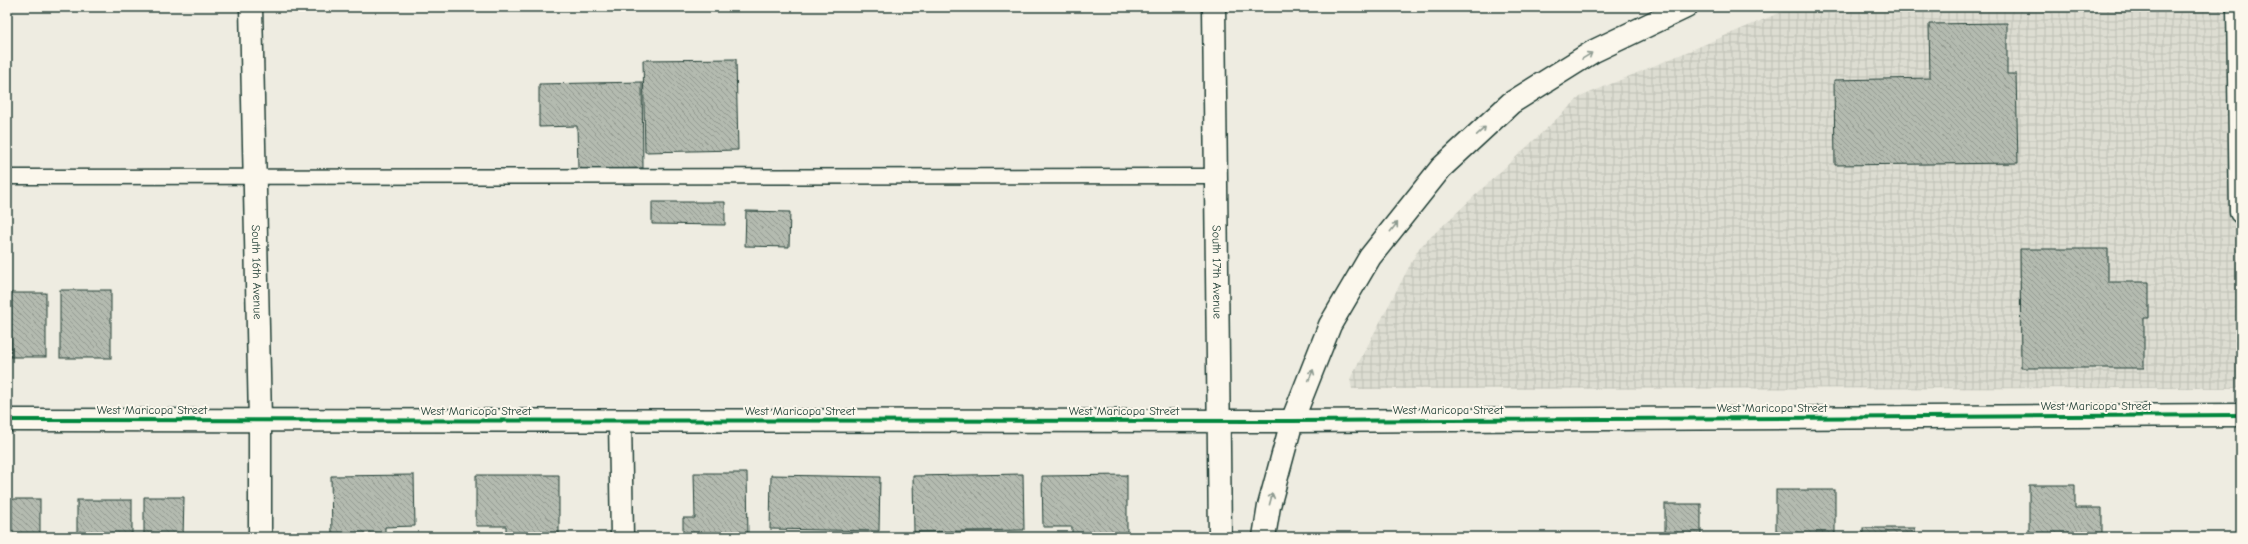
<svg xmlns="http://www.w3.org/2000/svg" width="2248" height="544" font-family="'Comic Neue',sans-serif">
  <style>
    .industrial { fill: url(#industrial-grid) }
    .building { fill: url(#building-back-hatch); stroke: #1f3d34 }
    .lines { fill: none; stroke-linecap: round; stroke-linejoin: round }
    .lane-casing { stroke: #1f3d34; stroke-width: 17 }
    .street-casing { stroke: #1f3d34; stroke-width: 25 }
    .secondary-casing { stroke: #1f3d34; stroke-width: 25 }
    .lane { stroke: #fbf7ec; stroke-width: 14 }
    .street { stroke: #fbf7ec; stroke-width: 22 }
    .secondary { stroke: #fbf7ec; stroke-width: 22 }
    .cycleway-casing { stroke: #fbf7ec; stroke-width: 6 }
    .cycleway { stroke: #00873e; stroke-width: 4 }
    .oneway { stroke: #8d9a90 }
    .labels { text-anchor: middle; stroke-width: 4; stroke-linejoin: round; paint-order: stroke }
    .street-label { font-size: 12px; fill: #1f3d34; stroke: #fbf7ec }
  </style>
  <defs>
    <pattern id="industrial-grid" width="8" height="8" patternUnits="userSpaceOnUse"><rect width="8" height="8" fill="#ddddd2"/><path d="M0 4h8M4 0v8" fill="none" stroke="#bdbfb5"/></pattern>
    <pattern id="building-back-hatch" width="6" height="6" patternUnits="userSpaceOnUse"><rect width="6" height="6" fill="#b4bbb0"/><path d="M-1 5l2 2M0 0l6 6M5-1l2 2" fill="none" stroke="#929990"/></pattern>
  </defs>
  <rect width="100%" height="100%" fill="#eeece1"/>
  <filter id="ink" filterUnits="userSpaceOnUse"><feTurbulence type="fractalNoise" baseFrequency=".025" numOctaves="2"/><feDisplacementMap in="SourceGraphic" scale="8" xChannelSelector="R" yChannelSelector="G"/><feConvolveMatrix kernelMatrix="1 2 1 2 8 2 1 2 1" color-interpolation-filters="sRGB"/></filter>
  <g filter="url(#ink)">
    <path class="industrial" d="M1793 7H2241V388L1352 389 1350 379 1419 248 1580 97Z"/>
    <g class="building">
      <path d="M2007 23V74H2016L2018 163 1835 165 1834 80 1930 78 1929 24Z"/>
      <path d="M736 59 738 150 645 152 643 60Z"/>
      <path d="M642 82 643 168 578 170 577 126 539 127V84Z"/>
      <path d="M652 202H725V225L652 224Z"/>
      <path d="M746 211 790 212 789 247 745 246Z"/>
      <path d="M2020 249H2108V282H2149V318H2144V368H2021Z"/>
      <rect x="60" y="290" width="51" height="68"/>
      <rect x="11" y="293" width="35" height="64"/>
      <path d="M694 473H747L748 537H683V518H695Z"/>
      <path d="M1023 474 1024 530 914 532 913 476Z"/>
      <path d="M414 475 415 526 385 527V537H332L331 476Z"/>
      <path d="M476 475H559V537H506V526H476Z"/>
      <path d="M771 475 880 477 879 531 770 529Z"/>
      <path d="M1127 475V537H1072V527H1043L1042 476Z"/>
      <path d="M2029 485H2075V508H2102V537H2029Z"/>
      <rect x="1776" y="490" width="59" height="47"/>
      <path d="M144 497H184L183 537H144Z"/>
      <rect x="7" y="499" width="33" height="38"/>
      <rect x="77" y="500" width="55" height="37"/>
      <rect x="1665" y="504" width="36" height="33"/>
      <rect x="1863" y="528" width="52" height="9"/>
    </g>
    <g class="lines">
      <g class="lane-casing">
        <path id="lane" d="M7 177 1217 176"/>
      </g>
      <g class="street-casing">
        <g id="street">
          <path id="s1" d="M251 7 260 420V537"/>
          <path d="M2238 7 2241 212"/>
          <path d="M7 420 1292 421 2241 415"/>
          <path d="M620 421 622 537"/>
        </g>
      </g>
      <g class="secondary-casing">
        <g id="secondary">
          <path id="s2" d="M1214 7 1220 537"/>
          <path d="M1264 537 1269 506 1292 421 1330 325 1370 257 1441 168 1511 103 1594 51 1686 7"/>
        </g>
      </g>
      <use href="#lane" class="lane"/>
      <use href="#street" class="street"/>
      <use href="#secondary" class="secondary"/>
      <g class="cycleway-casing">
        <path id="cycleway" d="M7 420 1292 421 2241 415"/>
      </g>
      <use href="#cycleway" class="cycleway"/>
    </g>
    <defs><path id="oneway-shaft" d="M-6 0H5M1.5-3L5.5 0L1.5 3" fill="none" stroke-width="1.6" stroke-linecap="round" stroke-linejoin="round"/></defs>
    <g class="oneway">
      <use href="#oneway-shaft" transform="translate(1587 56) rotate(-32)"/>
      <use href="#oneway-shaft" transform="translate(1481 131) rotate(-43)"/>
      <use href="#oneway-shaft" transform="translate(1394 227) rotate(-52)"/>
      <use href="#oneway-shaft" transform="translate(1311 375) rotate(-67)"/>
      <use href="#oneway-shaft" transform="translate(1271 499) rotate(-75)"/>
    </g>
  </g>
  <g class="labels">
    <g class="street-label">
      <text dy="4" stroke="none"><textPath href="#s1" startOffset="265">South 16th Avenue</textPath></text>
      <text dy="4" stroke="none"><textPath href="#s2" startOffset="265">South 17th Avenue</textPath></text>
      <text x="2096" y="410">West Maricopa Street</text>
      <text x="1772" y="412">West Maricopa Street</text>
      <text x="152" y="414">West Maricopa Street</text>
      <text x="1448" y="414">West Maricopa Street</text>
      <text x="476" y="415">West Maricopa Street</text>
      <text x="800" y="415">West Maricopa Street</text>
      <text x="1124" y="415">West Maricopa Street</text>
    </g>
  </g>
  <rect width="2248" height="544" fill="none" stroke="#fbf7ec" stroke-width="24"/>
  <rect x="12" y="12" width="2224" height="520" fill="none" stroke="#1f3d34" stroke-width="1.5" filter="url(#ink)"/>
</svg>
